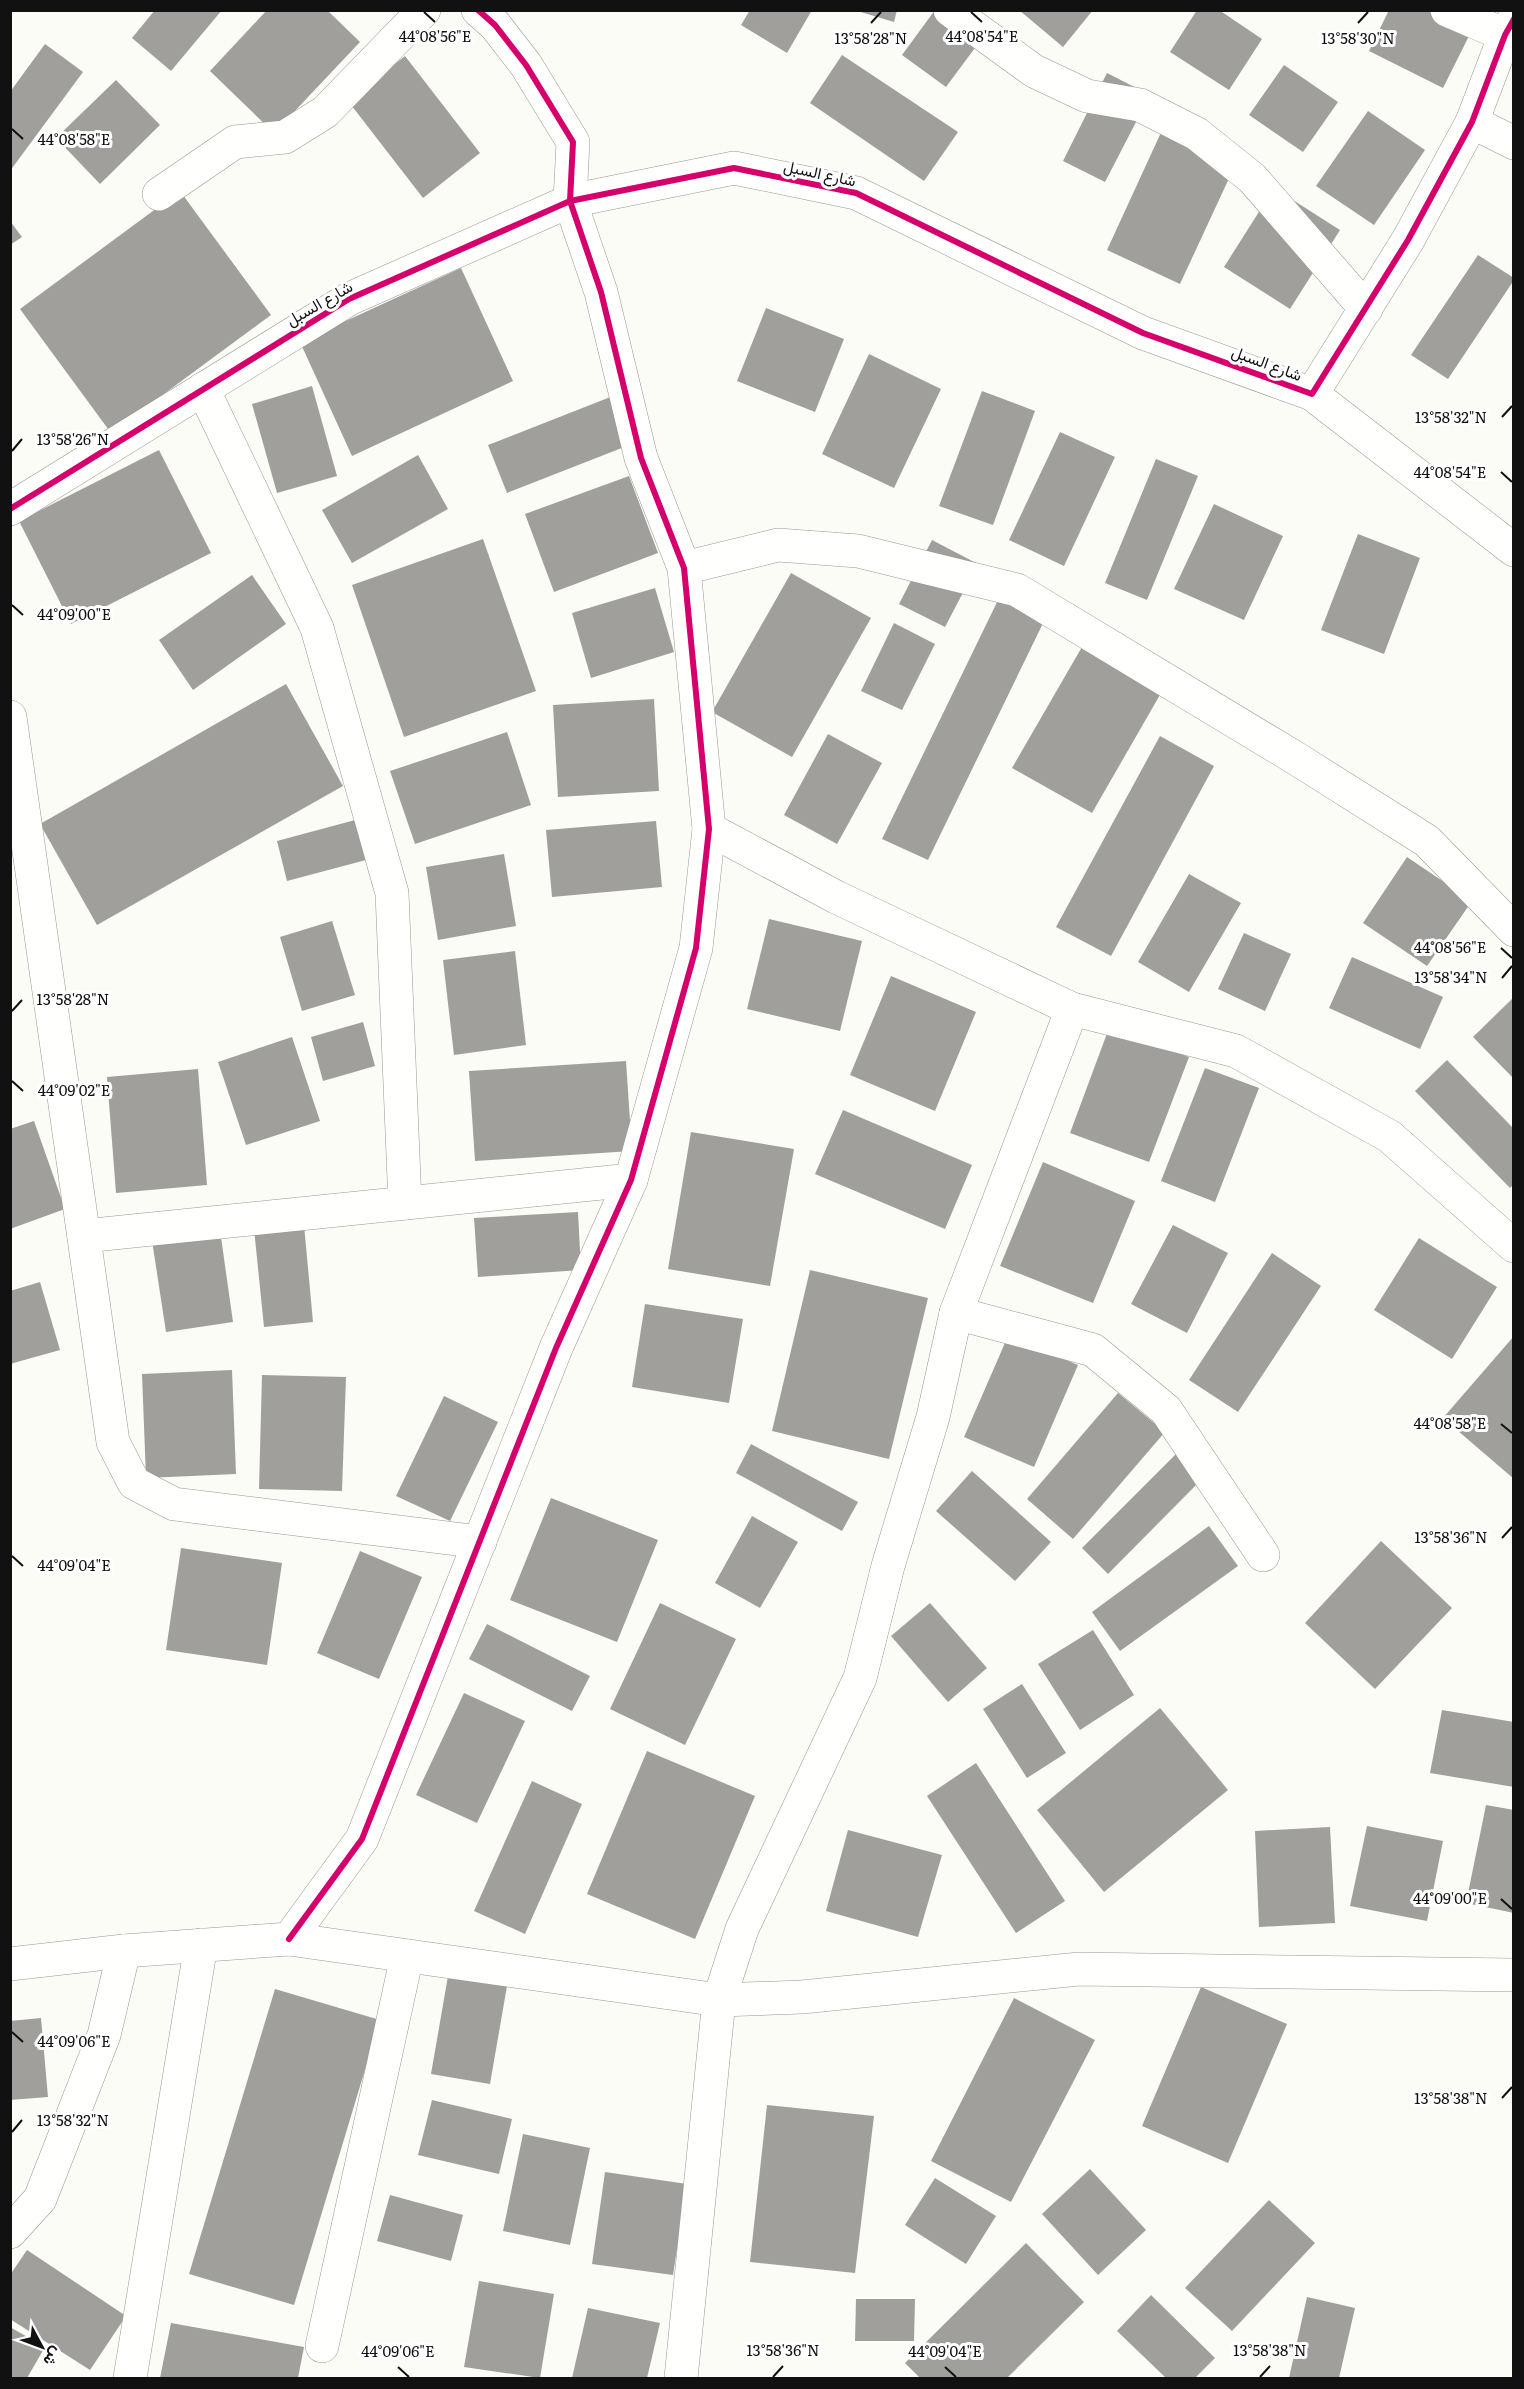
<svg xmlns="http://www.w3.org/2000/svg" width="1524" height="2389" font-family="Literata,Vazirmatn,serif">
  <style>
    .building { fill: #a09f9c }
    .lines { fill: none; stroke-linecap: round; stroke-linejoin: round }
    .minor-casing { stroke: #979795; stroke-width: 34 }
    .minor { stroke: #fffffe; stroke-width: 33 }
    .cycleway-casing { stroke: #fff; stroke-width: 10 }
    .cycleway { stroke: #d6006c; stroke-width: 6 }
    .ticks { fill: none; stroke: #111; stroke-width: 2 }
    .labels { text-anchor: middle; stroke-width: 6; stroke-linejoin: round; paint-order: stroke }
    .street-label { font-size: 16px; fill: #111; stroke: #fff }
    .ticks-label { font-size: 15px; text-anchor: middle; fill: #111; stroke: #fff; stroke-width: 6; stroke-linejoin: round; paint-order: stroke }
  </style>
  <rect width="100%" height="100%" fill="#fcfcf7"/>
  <g class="building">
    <path d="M155 10H222L171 71 132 38Z"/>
    <path d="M267 10H327L360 42 274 133 210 71Z"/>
    <path d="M750 10H812L787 53 741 25Z"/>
    <path d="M854 10H897L894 22Z"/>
    <path d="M935 10 983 37 946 87 902 55Z"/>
    <path d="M1019 10H1093L1063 47Z"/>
    <path d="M1197 10H1219L1262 39 1229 90 1170 52Z"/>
    <path d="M1389 10H1482L1443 88 1369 51Z"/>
    <path d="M45 44 83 72 10 171V92Z"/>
    <path d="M842 55 958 132 924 181 810 103Z"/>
    <path d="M405 56 480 153 423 198 348 101Z"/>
    <path d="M1284 65 1338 102 1303 152 1249 115Z"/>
    <path d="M1107 73 1150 95 1105 182 1063 161Z"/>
    <path d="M116 80 160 125 100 184 56 138Z"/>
    <path d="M1368 111 1425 150 1374 225 1316 186Z"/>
    <path d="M1164 126 1238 159 1180 284 1107 250Z"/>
    <path d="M1274 188 1340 230 1290 309 1224 267Z"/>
    <path d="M180 191 271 315 111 433 20 309Z"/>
    <path d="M10 221 22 237 10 245Z"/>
    <path d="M1478 255 1514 278V280L1448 379 1411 355Z"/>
    <path d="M461 268 513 381 352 456 300 342Z"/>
    <path d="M766 308 844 339 815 412 737 381Z"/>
    <path d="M869 354 941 389 894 488 822 454Z"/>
    <path d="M312 386 337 476 277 493 252 404Z"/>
    <path d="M982 391 1035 411 993 525 939 506Z"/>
    <path d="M613 396 632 444 507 493 488 445Z"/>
    <path d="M1060 432 1115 457 1064 566 1009 540Z"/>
    <path d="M159 450 211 553 71 624 19 521Z"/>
    <path d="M418 455 448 509 352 563 322 510Z"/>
    <path d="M1156 459 1198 476 1147 600 1105 583Z"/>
    <path d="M629 476 658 553 554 592 525 514Z"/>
    <path d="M1214 504 1283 536 1244 620 1174 589Z"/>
    <path d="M1358 534 1420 558 1384 654 1321 630Z"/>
    <path d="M483 539 536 691 404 737 352 585Z"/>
    <path d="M932 540 978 564 945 627 899 604Z"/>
    <path d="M791 573 871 618 792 757 712 712Z"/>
    <path d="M252 575 286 624 193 690 159 640Z"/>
    <path d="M655 588 674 652 591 678 572 613Z"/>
    <path d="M1000 596 1046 617 928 860 882 839Z"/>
    <path d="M1097 621 1176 667 1092 813 1012 768Z"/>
    <path d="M894 623 935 644 902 710 861 691Z"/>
    <path d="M286 684 343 786 97 925 40 824Z"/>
    <path d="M654 699 659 791 558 797 553 705Z"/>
    <path d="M507 732 531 805 415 844 390 771Z"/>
    <path d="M828 734 882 763 837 844 784 815Z"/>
    <path d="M1160 736 1214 766 1111 956 1056 927Z"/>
    <path d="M355 820 366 860 287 881 277 841Z"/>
    <path d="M656 821 662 887 552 897 546 830Z"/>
    <path d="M504 854 516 926 438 940 426 867Z"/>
    <path d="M1407 857 1472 901 1427 966 1363 923Z"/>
    <path d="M1189 874 1241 903 1189 992 1138 962Z"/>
    <path d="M769 919 862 941 840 1031 747 1009Z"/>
    <path d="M332 921 355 995 302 1011 280 937Z"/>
    <path d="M1244 933 1291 954 1265 1011 1218 989Z"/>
    <path d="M515 951 526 1045 454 1055 443 960Z"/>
    <path d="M1352 957 1443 997 1420 1049 1329 1008Z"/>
    <path d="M891 976 976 1012 935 1111 850 1075Z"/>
    <path d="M1514 997V1079L1473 1037Z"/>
    <path d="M363 1022 375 1066 323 1081 311 1037Z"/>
    <path d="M1109 1028 1189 1057 1149 1162 1070 1133Z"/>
    <path d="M292 1037 320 1121 246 1145 218 1062Z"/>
    <path d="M1447 1060 1514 1129V1184L1510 1188 1415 1091Z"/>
    <path d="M626 1061 632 1151 475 1161 469 1071Z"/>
    <path d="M1205 1068 1259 1088 1215 1202 1161 1181Z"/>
    <path d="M198 1069 207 1185 116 1193 107 1077Z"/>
    <path d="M843 1110 972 1165 945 1229 815 1174Z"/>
    <path d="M34 1121 65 1209 10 1229V1129Z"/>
    <path d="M691 1132 794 1149 770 1286 668 1269Z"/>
    <path d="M1043 1162 1135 1201 1093 1303 1000 1266Z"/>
    <path d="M578 1212 581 1270 478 1277 474 1218Z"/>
    <path d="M303 1214 313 1322 264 1327 253 1219Z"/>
    <path d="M219 1223 233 1322 166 1332 151 1234Z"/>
    <path d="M1173 1225 1228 1253 1187 1333 1131 1304Z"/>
    <path d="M1419 1238 1497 1287 1452 1359 1374 1310Z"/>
    <path d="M1272 1253 1321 1286 1238 1412 1189 1380Z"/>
    <path d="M810 1270 928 1298 889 1459 772 1431Z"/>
    <path d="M40 1282 60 1350 10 1364V1291Z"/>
    <path d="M645 1304 743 1319 729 1403 632 1387Z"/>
    <path d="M1008 1336 1078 1365 1034 1467 964 1437Z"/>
    <path d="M1514 1336V1479L1443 1418Z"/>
    <path d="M232 1370 236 1474 146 1478 142 1374Z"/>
    <path d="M262 1375 346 1377 342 1491 259 1489Z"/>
    <path d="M1118 1393 1165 1432 1073 1539 1027 1499Z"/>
    <path d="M444 1396 498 1422 450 1521 396 1496Z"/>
    <path d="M751 1444 858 1502 842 1531 736 1473Z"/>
    <path d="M1177 1453 1202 1479 1108 1574 1082 1548Z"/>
    <path d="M972 1471 1051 1542 1015 1581 936 1511Z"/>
    <path d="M551 1498 658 1540 617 1642 510 1600Z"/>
    <path d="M752 1516 798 1542 760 1608 715 1583Z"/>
    <path d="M1209 1526 1238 1566 1120 1651 1092 1612Z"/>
    <path d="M1381 1541 1452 1608 1375 1689 1305 1623Z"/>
    <path d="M181 1548 282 1563 267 1665 166 1650Z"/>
    <path d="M360 1551 422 1577 379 1679 317 1653Z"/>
    <path d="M660 1603 736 1639 685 1745 610 1709Z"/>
    <path d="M930 1603 987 1668 948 1702 891 1636Z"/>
    <path d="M487 1624 590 1676 572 1711 469 1659Z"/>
    <path d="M1093 1630 1134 1695 1080 1730 1038 1664Z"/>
    <path d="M1022 1684 1066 1753 1027 1778 983 1709Z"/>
    <path d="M464 1693 525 1721 477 1823 416 1795Z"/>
    <path d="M1160 1708 1228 1790 1104 1892 1037 1810Z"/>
    <path d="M1442 1710 1514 1722V1787L1430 1773Z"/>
    <path d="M647 1751 755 1796 695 1939 587 1894Z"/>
    <path d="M976 1763 1065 1901 1016 1933 927 1796Z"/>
    <path d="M532 1781 582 1804 525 1934 474 1911Z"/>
    <path d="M1486 1805 1514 1810V1913L1466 1903Z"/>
    <path d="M1367 1826 1443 1841 1427 1921 1350 1906Z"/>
    <path d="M1330 1827 1335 1923 1259 1927 1255 1831Z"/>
    <path d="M848 1830 942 1855 918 1937 826 1911Z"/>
    <path d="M448 1976 507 1986 490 2084 431 2074Z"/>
    <path d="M1201 1987 1287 2024 1228 2163 1142 2126Z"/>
    <path d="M275 1989 380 2020 294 2305 189 2274Z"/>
    <path d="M1014 1998 1095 2040 1011 2202 931 2161Z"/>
    <path d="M41 2018 48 2097 10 2100V2021Z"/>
    <path d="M432 2100 512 2119 499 2174 418 2155Z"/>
    <path d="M767 2105 874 2116 855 2273 750 2262Z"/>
    <path d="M523 2134 590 2148 570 2245 503 2231Z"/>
    <path d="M1090 2169 1146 2230 1098 2275 1042 2214Z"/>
    <path d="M605 2172 687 2184 673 2275 592 2264Z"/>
    <path d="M935 2178 996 2216 966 2264 905 2225Z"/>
    <path d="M390 2195 463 2215 451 2261 377 2241Z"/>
    <path d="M1269 2200 1315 2243 1232 2331 1185 2288Z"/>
    <path d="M1026 2243 1084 2302 1007 2378H920L905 2363Z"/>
    <path d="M27 2250 126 2316 90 2370 10 2319V2275Z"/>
    <path d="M479 2281 554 2294 540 2378 464 2367Z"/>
    <path d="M1151 2295 1215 2358 1195 2378H1166L1117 2331Z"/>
    <path d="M1307 2297 1355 2308 1339 2378H1289Z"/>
    <path d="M856 2299H915L914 2341H855Z"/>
    <path d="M588 2308 660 2323 647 2378H572Z"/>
    <path d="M171 2323 304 2347 298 2378H160Z"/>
    <path d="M10 2327 45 2347 27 2378H10Z"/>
  </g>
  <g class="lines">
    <g class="minor-casing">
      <g id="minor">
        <path d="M950 10 1034 71 1087 96 1140 105 1197 134 1252 178 1366 309"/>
        <path d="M1447 10 1505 35"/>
        <path d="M1472 122 1514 143"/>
        <path d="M159 194 235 142 285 137 325 112 424 10"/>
        <path d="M203 389 317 628 392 893 405 1203"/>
        <path d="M1312 394 1514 550"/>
        <path d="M10 509 349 299 570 201 734 168 856 193 1143 333 1312 394 1408 240 1472 122 1505 35 1514 19"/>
        <path d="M684 568 778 545 858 551 1017 590 1297 759 1427 841 1514 930"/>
        <path d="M10 717 113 1442 134 1483 174 1504 480 1542"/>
        <path d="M709 829 836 897 1072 1009 1236 1051 1389 1136 1514 1246"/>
        <path d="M84 1236 631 1180"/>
        <path d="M956 1313 1093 1350 1166 1410 1263 1555"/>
        <path d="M289 1939 362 1839 556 1348 631 1180 696 948 709 829 684 568 641 458 601 292 570 201 573 142 526 65 495 25 478 10"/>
        <path d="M10 1964 124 1951 289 1939 719 2000 802 1997 1079 1969 1514 1975"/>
        <path d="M10 2232 40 2199 104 2035 124 1951"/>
        <path d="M322 2346 407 1956"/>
        <path d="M130 2378 201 1945"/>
        <path d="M681 2378 719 2000 742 1929 860 1678 888 1566 933 1417 956 1313 1072 1009"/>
      </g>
    </g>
    <use href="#minor" class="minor"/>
    <g class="cycleway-casing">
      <g id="cycleway">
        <path d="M10 509 349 299 570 201 734 168 856 193 1143 333 1312 394 1408 240 1472 122 1505 35 1514 19"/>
        <path d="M289 1939 362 1839 556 1348 631 1180 696 948 709 829 684 568 641 458 601 292 570 201 573 142 526 65 495 25 478 10"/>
      </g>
    </g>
    <use href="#cycleway" class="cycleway"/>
  </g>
  <path class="ticks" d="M424 12 435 22M971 12 982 22M871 23 881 12M1358 23 1368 12M12 129 23 139M1502 417 1512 406M12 451 22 439M1501 472 1512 482M12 605 23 615M1501 948 1512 958M1502 978 1512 966M12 1011 22 1000M12 1081 23 1091M1501 1424 1512 1433M1502 1538 1512 1527M12 1556 23 1566M1501 1899 1512 1909M12 2032 23 2042M1502 2098 1512 2087M12 2132 22 2120M398 2367 409 2377M945 2367 956 2377M773 2377 783 2366M1260 2377 1270 2366"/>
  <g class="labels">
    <g class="street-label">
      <text transform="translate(820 173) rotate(12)" y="6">شارع السبل</text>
      <text transform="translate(319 303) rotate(-30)" y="6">شارع السبل</text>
      <text transform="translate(1267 363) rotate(20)" y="6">شارع السبل</text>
    </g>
  </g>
  <g class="ticks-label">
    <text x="435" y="42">44°08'56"E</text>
    <text x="982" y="42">44°08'54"E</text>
    <text x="871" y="44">13°58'28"N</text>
    <text x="1358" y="44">13°58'30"N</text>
    <text x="74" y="145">44°08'58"E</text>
    <text x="1451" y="423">13°58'32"N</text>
    <text x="73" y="445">13°58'26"N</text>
    <text x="1450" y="478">44°08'54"E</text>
    <text x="74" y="620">44°09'00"E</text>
    <text x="1450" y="953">44°08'56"E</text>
    <text x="1451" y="983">13°58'34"N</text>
    <text x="73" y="1005">13°58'28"N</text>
    <text x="74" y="1096">44°09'02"E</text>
    <text x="1450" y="1429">44°08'58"E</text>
    <text x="1451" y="1543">13°58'36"N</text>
    <text x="74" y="1571">44°09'04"E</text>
    <text x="1450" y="1904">44°09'00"E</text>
    <text x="74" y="2047">44°09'06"E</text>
    <text x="1451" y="2104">13°58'38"N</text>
    <text x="73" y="2126">13°58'32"N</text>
    <text x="783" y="2356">13°58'36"N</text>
    <text x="1270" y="2356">13°58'38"N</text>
    <text x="398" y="2357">44°09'06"E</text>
    <text x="945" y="2357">44°09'04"E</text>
  </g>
  <rect width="1524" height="2389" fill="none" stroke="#111111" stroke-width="24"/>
  <g transform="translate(42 2347) rotate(131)" stroke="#ffffff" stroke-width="4.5" paint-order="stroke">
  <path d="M0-4.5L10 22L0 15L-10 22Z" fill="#111111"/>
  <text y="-9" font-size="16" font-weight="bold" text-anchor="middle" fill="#111111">ش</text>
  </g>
</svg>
